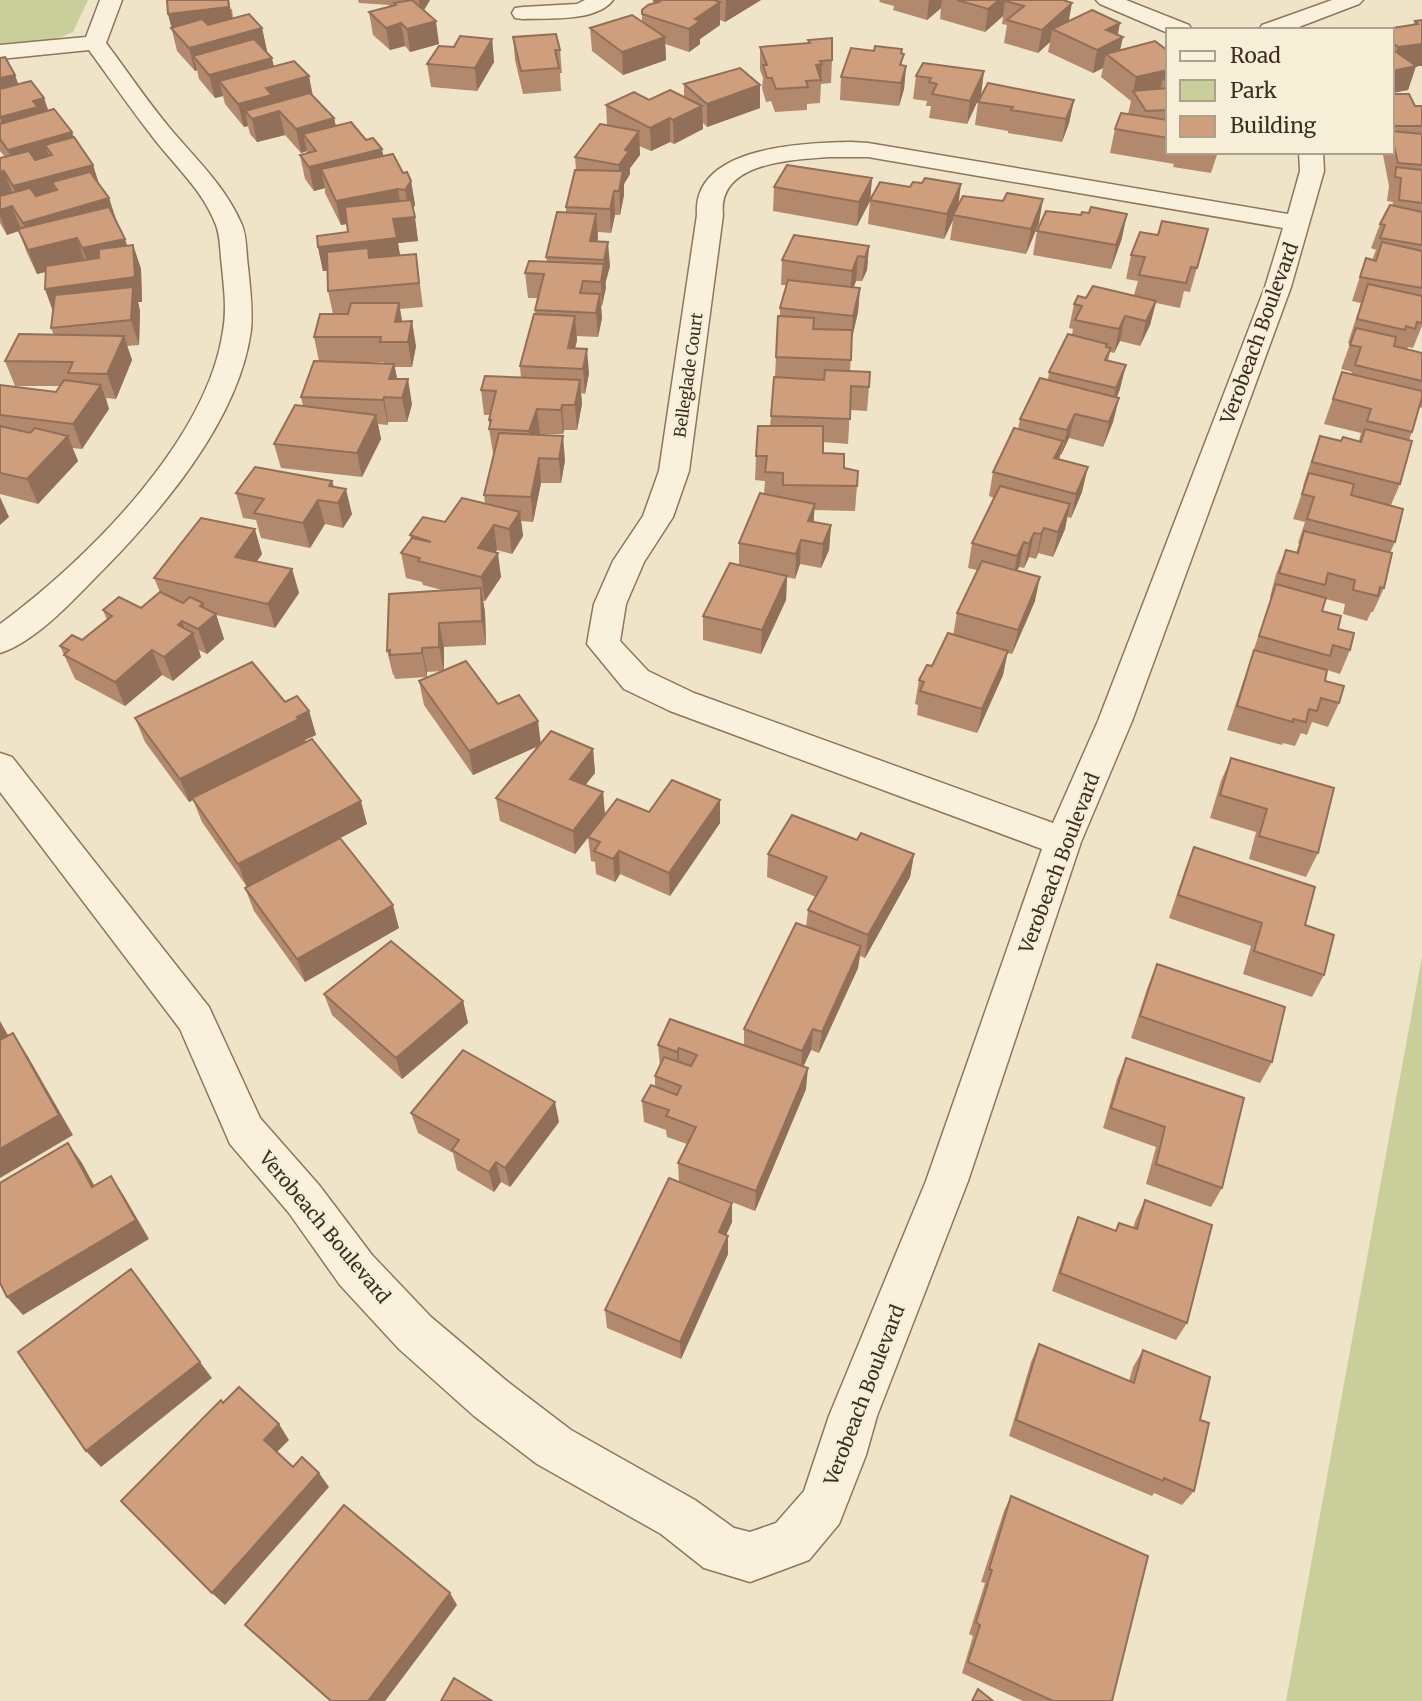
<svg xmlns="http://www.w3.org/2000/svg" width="1422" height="1701" font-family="Merriweather,serif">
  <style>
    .green { fill: #c9cf9b }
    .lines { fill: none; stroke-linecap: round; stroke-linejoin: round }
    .street-casing { stroke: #8d765c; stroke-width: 3 }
    .street { fill: #faf1dc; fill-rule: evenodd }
    .wall { fill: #b2896c; fill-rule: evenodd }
    .shaded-wall { fill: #916f58 }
    .building { fill: #cf9f7d; stroke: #916f58; stroke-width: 2 }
    .labels { text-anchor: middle; stroke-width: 5; stroke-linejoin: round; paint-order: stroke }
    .far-street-label { font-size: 16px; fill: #3d2e20; stroke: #f7eed8 }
    .street-label { font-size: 19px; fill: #3d2e20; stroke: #f7eed8 }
  </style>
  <rect width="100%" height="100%" fill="#f0e4c8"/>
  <g class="green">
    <path d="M0 0H88L73 32 46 43 0 47Z"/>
    <path d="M1422 957V1701H1286Z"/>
  </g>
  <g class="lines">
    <g class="street-casing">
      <g id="street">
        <path d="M100 0H122L106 43C128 72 149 104 173 132 199 162 226 188 242 225 247 237 246 254 248 267 250 288 253 309 251 330 239 422 158 515 95 578 71 603 33 643 0 653V624C86 561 207 441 223 331 227 309 224 289 222 267 220 254 221 238 216 225 203 191 177 168 155 140 132 111 111 80 89 50L0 59V45L86 37Z"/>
        <path d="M585 0H613C597 22 547 18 523 19L515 18 512 13 515 8 523 7 577 4Z"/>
        <path d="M1096 0H1126L1189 25 1192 30H1168V33L1100 4Z"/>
        <path d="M1332 0H1363L1359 4 1291 30H1259L1262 25Z"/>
        <path d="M851 142 868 143 1288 214 1300 171 1299 152H1323L1324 171 1291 287 1132 721 1081 842 968 1181 877 1416 866 1455 839 1524 809 1560 750 1582 704 1568 661 1534 537 1464 474 1416 399 1349 340 1285 289 1213 230 1144 180 1029 0 792V753L12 757 209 1007 260 1118 319 1185 372 1255 431 1317 508 1382 571 1430 695 1500 734 1528 750 1532 776 1523 804 1491 829 1416 926 1181 1042 849 670 711 624 689 587 644 594 604 613 561 643 516 659 471 697 215C692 146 803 143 851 142ZM829 157H868L1283 228 1265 287 1098 721 1053 823 694 693 648 671 620 641 626 604 644 562 673 517 689 471 723 215C717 162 791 160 829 157Z"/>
      </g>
    </g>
    <use href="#street" class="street"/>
  </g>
  <g class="wall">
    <path d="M358 0H430L424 10 439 44 410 52 405 46 390 50 373 35 369 12 389 7V5L359 3Z"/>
    <path d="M653 0H761L725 22 720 20V25L700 39V44L689 52 665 44 666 60 623 75 592 51 590 28 642 22V10L653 4Z"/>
    <path d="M880 0H1063L1069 21 1118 35 1120 50 1168 51V152H1218L1211 173 1173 167 1174 164 1110 153 1115 129 1128 114 1131 101 1101 77 1103 68 1093 73 1048 52 1050 42 1038 53 1004 43 1007 25 1002 24 1003 16 985 32 940 19 941 8 927 20 893 10 894 6 879 2Z"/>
    <path d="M232 9 233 18 262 28 267 51 266 52 274 66 309 76 313 96 334 118 336 126 366 140 411 181 415 205 413 208 418 241 398 243 400 255 416 254 423 307 400 309 402 321 416 346 412 367H395L397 379 412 404 407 422H388V425L378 424 381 439 362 477 281 468 274 444 303 406 301 397 319 361 314 337 333 314 328 291V271H323L318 247 348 232 347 224 341 225 325 193V188L314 191 305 179 300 155 307 154V151L301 153 285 135 257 142 250 134 248 126 244 127 225 104 223 96 215 98 199 79 197 70 195 71 177 51 168 14ZM344 362H384V363Z"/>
    <path d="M1422 20V66H1416L1408 90 1392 93V30L1413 25 1415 21Z"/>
    <path d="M513 37 560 50 562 73H560L561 91 523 94 515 60Z"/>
    <path d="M492 39 494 62 477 91 431 87 427 64 454 47Z"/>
    <path d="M808 40 832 60 831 83 821 84 820 103 807 104V110L775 112 771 101 766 102 762 88 763 78 760 70V47L808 44Z"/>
    <path d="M902 49V65L906 66 904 89 899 106 840 100 841 77 874 51Z"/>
    <path d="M0 58 15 75 18 84 72 132 73 137 93 165 99 184 109 198 116 222 127 246 133 245 141 269 142 302H138L140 311 139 345 127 346 132 360 116 399 106 398 109 409 82 449 72 448 78 461 38 504 0 494V385L56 392 60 386H15L5 361 54 335 51 328 53 311 45 289V272L37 274 27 253 19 231 7 235 0 223V158L5 157 0 151Z"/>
    <path d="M984 71 981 94 967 124 929 118 931 106H926L927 101 913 99 916 76Z"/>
    <path d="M684 84 760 85V108L707 127 703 123V129L674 144 670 142 651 151 639 146 640 155 630 168V174L624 184V195L620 215H615L611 233 598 232 597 242 610 266 605 284 602 306H601L602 318 598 337 577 336V340L575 348 589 373 585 394 581 393 582 404 577 430H564L563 434H540L539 435 565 460 561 483H541L533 522 521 521 523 536 512 554 497 550 495 552 501 577 485 601H483L485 612 486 645 444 647V671L498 704 541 743 593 749 595 773 585 785 603 792 605 816 575 854 500 821 496 798 538 746 473 775 424 705 419 681 442 671 427 672V677L395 679 394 675H393L387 651 442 590 423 585 422 582 406 578 401 553 411 540 410 535 445 522 485 503 484 495 494 453H493L489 429V420L490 415H484L481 390 521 378 520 366 535 314V310L537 298H528L525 273 547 262 546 257 566 213V207L576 170 575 157 607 125 606 105 684 97Z"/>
    <path d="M1392 94 1415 106H1422V326L1413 348 1408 347 1407 349 1422 353V408L1419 407 1412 432 1409 440 1400 484 1391 505 1395 542 1390 553 1384 588 1373 612H1371L1367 621 1343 614 1345 604 1326 599 1322 611 1338 629 1350 650 1340 674 1327 670 1325 681 1339 703 1328 727 1312 722 1307 735 1301 733 1295 746 1283 743 1282 745 1227 730 1271 598 1270 597 1276 574 1286 550 1296 553 1299 544 1298 543 1305 522 1293 519 1304 487 1303 486 1311 461 1320 436 1341 441H1359L1361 433 1324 424 1342 372 1351 374 1352 372 1341 369 1350 344 1348 343 1361 303 1352 301 1366 258 1372 260 1376 250 1371 248 1380 224 1392 206 1393 202 1387 201 1389 186 1383 155 1384 152H1392Z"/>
    <path d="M1074 100 1069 123 1062 142 1008 133V131L975 125 978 102Z"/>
    <path d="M872 178 870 201 857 226 773 211 774 187Z"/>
    <path d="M870 200 959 204 1039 223 1026 254 950 240 953 220 944 239 868 224Z"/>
    <path d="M1208 229 1190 292 1184 291 1180 308 1156 303 1150 325 1140 346 1120 341 1114 353 1110 352 1108 361 1120 389 1117 397 1119 398 1113 422 1103 447 1069 438 1061 455H1060L1059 459 1082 492 1071 518 1067 517 1065 529 1053 557 1038 553 1036 559 1029 557 1024 568 1019 567 1017 570 1035 601 1012 654 1007 653 1003 675 977 733 917 715 918 705 915 704 919 680 932 666 953 635 957 613 977 570 968 568 972 543 994 498 989 496 993 472 1018 429 1020 419 1048 380 1049 372 1072 335 1073 329 1069 328 1074 304 1086 298 1134 295 1138 281 1126 279 1131 255 1158 235Z"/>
    <path d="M1037 231 1122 238 1111 269 1033 255Z"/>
    <path d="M869 246 867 270 862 281H856L854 287 860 288 858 312 852 339 850 371 869 387 867 411 850 410 848 444 823 442V453L844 468 857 486 855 511 814 510V522L831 525 829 550 821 568 800 564 795 579 787 577 786 600 761 654 703 640V616L739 565V543L764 494 765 481 755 480 756 456 770 426 775 377 778 316 780 317V308L786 285H781L782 260Z"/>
    <path d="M332 481 334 487 352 514 343 528 325 524 310 548 261 538 256 520 243 518 236 493Z"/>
    <path d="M262 554 257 561 292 569 299 593 275 628 216 615 224 639 207 654 199 650 201 657 173 681 162 675 125 706 75 679 60 646 82 640 107 620 103 610 141 608 160 592 154 578Z"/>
    <path d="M285 702 309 711 316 735 305 740 306 742 367 824 340 838 399 928 305 982 254 911 245 888 247 887 202 822 193 800 189 802 145 742 135 718Z"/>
    <path d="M1231 758 1318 853 1306 877 1249 859 1256 832 1210 818 1221 781Z"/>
    <path d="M649 812 720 823 670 896 620 874 615 882 596 874 595 862 591 861 588 837Z"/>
    <path d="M857 840 914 854 910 877 865 958 860 956 858 968 819 1053 811 1050 803 1066 806 1089 755 1211 709 1193 732 1222 726 1235 728 1254 681 1359 607 1328 605 1310 679 1182 678 1163 687 1144 667 1137 666 1130 644 1122 642 1101 655 1086V1076L660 1066 658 1045H744V1029L806 927 808 910 816 897 767 877 768 854Z"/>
    <path d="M1194 847 1324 975 1312 997 1243 974 1251 946 1169 918 1185 870Z"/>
    <path d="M1157 964 1272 1062 1260 1083 1131 1038 1148 986Z"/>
    <path d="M324 994 463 1001 468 1023 402 1079 332 1015Z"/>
    <path d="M1126 1058 1222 1188 1211 1207 1146 1184 1156 1147 1103 1128 1117 1079Z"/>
    <path d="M411 1113 559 1122 510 1187 501 1182 494 1192 457 1170 453 1153 418 1133Z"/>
    <path d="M1145 1200 1187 1323 1176 1340 1052 1291 1070 1236 1078 1217 1115 1231 1119 1223 1133 1228 1136 1219Z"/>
    <path d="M1039 1344 1129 1381 1133 1367 1143 1350 1200 1420 1194 1491 1182 1505 1154 1493 1152 1496 1009 1436 1031 1362Z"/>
    <path d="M1011 1496 1112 1701H1023L962 1673 973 1636 969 1634 985 1583 981 1582 1004 1511Z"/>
    <path d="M457 1605 385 1701H330L245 1625Z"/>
  </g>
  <g class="shaded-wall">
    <path d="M229 0 234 30 172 28 168 14Z"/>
    <path d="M419 0H430L421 15Z"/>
    <path d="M726 0H761L725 22Z"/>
    <path d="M929 0H942L941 8 927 20Z"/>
    <path d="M999 0H1012L1005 1 1003 16 985 32 988 9Z"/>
    <path d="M720 2V25L700 39V44L689 52V29L695 19Z"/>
    <path d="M1072 3 1068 25 1052 29 1050 42 1038 53 1042 30Z"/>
    <path d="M436 21 439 44 410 52 407 29Z"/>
    <path d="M401 23 405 46 390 50 386 28Z"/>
    <path d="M1120 23 1117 40 1123 37 1118 60 1106 54 1103 68 1093 73 1097 50 1106 30Z"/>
    <path d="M262 28 267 51 204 68 193 56 197 70 195 71 189 48Z"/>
    <path d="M665 37 666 60 623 75 622 52Z"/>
    <path d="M492 39 494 62 477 91 475 68Z"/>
    <path d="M1422 44V66H1416L1408 90 1392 93V65L1398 47Z"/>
    <path d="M272 58 277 81H219L223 96 215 98 209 75Z"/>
    <path d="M822 64 821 80 816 65Z"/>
    <path d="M906 66 904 89 899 106 901 83Z"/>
    <path d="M1168 70V85L1163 77 1159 94 1133 91 1131 101 1136 77Z"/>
    <path d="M984 71 981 94 967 124 970 101Z"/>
    <path d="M15 75 23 98 0 103V78Z"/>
    <path d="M309 76 313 100 279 111 285 135 257 142 252 119 245 111 248 126 244 127 238 104 266 88Z"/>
    <path d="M760 85V108L707 127V104Z"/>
    <path d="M44 98 52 121 8 141 0 117 33 101Z"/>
    <path d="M1074 100 1069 123 1062 142 1066 119Z"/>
    <path d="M702 106 703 129 674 144 673 120Z"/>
    <path d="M334 118 339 142 303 134 307 151 301 153 296 129Z"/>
    <path d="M670 118V142L651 151 650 128Z"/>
    <path d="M639 131 640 155 630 168V174L624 184V195L620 215 619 165 625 150Z"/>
    <path d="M72 132 80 156 52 155 45 145 52 164 16 174 8 150Z"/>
    <path d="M382 149 387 173 321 169 325 188 314 191 309 167Z"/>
    <path d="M93 165 100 188 57 190 52 182 58 200 22 210 13 186Z"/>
    <path d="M4 171 13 195 1 198 0 195V172Z"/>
    <path d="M872 178 870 201 857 226 859 202Z"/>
    <path d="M411 181 415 205 409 214 405 190Z"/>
    <path d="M961 184 958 208 953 215V220L944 239 947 214Z"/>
    <path d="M398 189 402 213 341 225 336 201Z"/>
    <path d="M614 191 615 215 611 233 610 209Z"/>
    <path d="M109 198 117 222 32 247 23 223Z"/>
    <path d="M1043 199 1039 223 1026 254 1031 229Z"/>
    <path d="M12 206 21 230 7 235 0 216V210Z"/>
    <path d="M596 214 598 238 593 259 590 241Z"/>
    <path d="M1127 214 1122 238 1111 269 1116 245Z"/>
    <path d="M415 217 418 241 398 243 401 262 323 271 318 247 393 219Z"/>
    <path d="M77 238 85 262 37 274 28 250Z"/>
    <path d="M125 239 133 263 91 272 82 248Z"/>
    <path d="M608 242 610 266 605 284 604 260Z"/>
    <path d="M133 245 141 269 142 302H138L140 311 139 345 131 320 54 314 45 289Z"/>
    <path d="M869 246 867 270 862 281 865 257Z"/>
    <path d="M858 256 856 281 850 295 852 271Z"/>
    <path d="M604 264 606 288 602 306 601 282Z"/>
    <path d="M860 288 858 312 851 341 853 316Z"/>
    <path d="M600 294 602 318 598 337 596 313Z"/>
    <path d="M1156 301 1150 325 1140 346 1146 321Z"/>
    <path d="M399 303 403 328 395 322Z"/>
    <path d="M575 316 577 340 570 369 568 348Z"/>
    <path d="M1125 316 1120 341 1114 353 1119 329Z"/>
    <path d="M412 321 416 346 412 367 408 342Z"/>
    <path d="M124 336 132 360 116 399 107 374Z"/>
    <path d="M587 349 589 373 585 394 583 369Z"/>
    <path d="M394 364 399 388 389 379Z"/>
    <path d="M1126 365 1120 389 1110 413 1116 388Z"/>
    <path d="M408 379 412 404 407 422 402 398Z"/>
    <path d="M580 380 582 404 577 430 575 405Z"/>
    <path d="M101 385 109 409 82 449 73 424Z"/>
    <path d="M384 397 388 422V425L383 400Z"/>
    <path d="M1119 398 1113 422 1103 447 1109 422Z"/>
    <path d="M562 405 564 430 563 434 561 410Z"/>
    <path d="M537 409 540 434 531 455 529 431Z"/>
    <path d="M1075 414 1069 438 1061 455 1067 430Z"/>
    <path d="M376 415 381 439 362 477 357 453Z"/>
    <path d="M68 436 78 461 38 504 27 479Z"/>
    <path d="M563 436 565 460 561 483 559 459Z"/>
    <path d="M1063 441 1058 465 1054 458Z"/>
    <path d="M539 458 541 483 533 522 531 497Z"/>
    <path d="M1088 467 1082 492 1071 518 1076 494Z"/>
    <path d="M332 481 338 503 346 489 352 514 343 528 338 503 329 486Z"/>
    <path d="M0 497 9 517 0 525Z"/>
    <path d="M318 500 325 524 310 548 303 523Z"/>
    <path d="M815 504 813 528 808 521Z"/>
    <path d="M1070 504 1065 529 1053 557 1058 532Z"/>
    <path d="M520 512 523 536 512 554 509 529Z"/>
    <path d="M494 525 497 550 482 573 478 548Z"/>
    <path d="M831 525 829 550 821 568 823 544Z"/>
    <path d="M1044 528 1038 553 1036 559 1041 534Z"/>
    <path d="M255 529 262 554 243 581 235 557Z"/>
    <path d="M1034 533 1029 557 1024 568 1029 544Z"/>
    <path d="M801 540 800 564 795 579 796 554Z"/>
    <path d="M1024 542 1019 567 1013 580 1017 556Z"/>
    <path d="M498 553 501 577 485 601 481 577Z"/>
    <path d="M292 569 299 593 275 628 268 604Z"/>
    <path d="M787 576 786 600 761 654 762 630Z"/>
    <path d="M1040 577 1035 601 1012 654 1018 630Z"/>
    <path d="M481 588 485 612 486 645 482 621Z"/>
    <path d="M203 603 209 621 216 614 224 639 207 654 198 629 200 606Z"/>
    <path d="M182 621 188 637 193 633 201 657 173 681 164 657 178 625Z"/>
    <path d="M439 623 444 647V671L439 647Z"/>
    <path d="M422 648 427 672V677L422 653Z"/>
    <path d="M152 650 162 675 125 706 115 682Z"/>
    <path d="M1008 651 1003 675 977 733 982 709Z"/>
    <path d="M309 711 316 735 305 740 306 743 189 802 180 779Z"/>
    <path d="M538 721 541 745 473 775 469 751Z"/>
    <path d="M593 749 595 773 572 802 570 779Z"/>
    <path d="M603 792 605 816 575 854 573 831Z"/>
    <path d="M720 800V823L670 896 669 873Z"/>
    <path d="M361 801 367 824 247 887 238 864Z"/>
    <path d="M619 851 620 874 615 882 613 859Z"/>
    <path d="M914 854 910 877 865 958 868 935Z"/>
    <path d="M393 905 399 928 305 982 297 959Z"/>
    <path d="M861 946 858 968 819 1053 822 1032Z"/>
    <path d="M463 1001 468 1023 402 1079 396 1058Z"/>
    <path d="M0 1021 9 1037 0 1042Z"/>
    <path d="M813 1029 811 1050 801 1072 802 1051Z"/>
    <path d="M13 1033 27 1055 73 1135 0 1178V1149Z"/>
    <path d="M679 1048V1069L678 1073 677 1052Z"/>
    <path d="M808 1068 806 1089 755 1211 756 1191Z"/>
    <path d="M555 1102 559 1122 510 1187 505 1168Z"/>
    <path d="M68 1143 82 1163 106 1207 92 1187Z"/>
    <path d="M496 1162 501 1182 494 1192 489 1172Z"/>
    <path d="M111 1176 124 1196 149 1239 23 1315 7 1297Z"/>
    <path d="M732 1203V1222L719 1251V1232Z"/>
    <path d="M728 1236V1254L681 1359 680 1342Z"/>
    <path d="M200 1362 212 1378 101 1467 86 1451Z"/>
    <path d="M279 1424 289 1440 274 1455 264 1440Z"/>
    <path d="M319 1473 329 1487 225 1605 212 1593Z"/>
    <path d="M450 1593 457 1605 385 1701H368Z"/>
  </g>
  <g class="building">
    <path d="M167 0H228L229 7 168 14Z"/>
    <path d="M412 0 436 21 407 29 401 23 386 28 369 12 396 5 394 3Z"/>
    <path d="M653 0H714L720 2 695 19 700 21 689 29 642 14V10L648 5 659 2Z"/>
    <path d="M957 0H999L988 9Z"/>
    <path d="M1006 0H1063L1072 3 1042 30 1007 20 1024 6 1005 1Z"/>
    <path d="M1092 10 1120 23 1106 30 1123 37 1097 50 1052 29Z"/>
    <path d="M249 14 262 28 189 48 171 28 202 19 208 25Z"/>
    <path d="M632 15 665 37 622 52 590 28Z"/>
    <path d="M1422 20V44L1398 47 1392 42V30H1380L1418 24 1415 21Z"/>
    <path d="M556 34 560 50H555L559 68 521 71 513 37Z"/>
    <path d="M460 36 492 39 475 68 427 64 439 46 454 47Z"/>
    <path d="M832 38V60L820 61 822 64 816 65 821 80 806 81 808 87 776 89 772 78H767L763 65H767L760 47 810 43 808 40Z"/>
    <path d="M254 39 272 58 209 75 193 56Z"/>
    <path d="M1155 41 1168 51V70L1136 77 1106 54Z"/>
    <path d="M875 46 902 49 901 53 904 54 900 65 906 66 901 83 841 77 851 48 874 51Z"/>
    <path d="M1392 49 1416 66 1392 71Z"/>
    <path d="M5 57 15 75 0 78V58Z"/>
    <path d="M294 61 309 76 266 88 272 95 238 104 219 81Z"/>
    <path d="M923 63 984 71 970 101 932 94 937 84 929 82 931 78 916 76Z"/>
    <path d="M740 68 760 85 707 104 684 84Z"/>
    <path d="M1168 76V85L1163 77Z"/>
    <path d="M31 81 44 98 33 101 38 107 0 117V89Z"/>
    <path d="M988 83 1074 100 1066 119 1011 110 1013 107 978 102Z"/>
    <path d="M1168 88V110L1146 111 1133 91Z"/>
    <path d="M670 90 702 106 673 120 670 118 650 128 606 105 634 92 649 100Z"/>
    <path d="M310 93 334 118 296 129 279 111 252 119 245 111Z"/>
    <path d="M1392 94H1409L1415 106H1422V126H1392Z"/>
    <path d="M54 109 72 132 8 150 0 139V124Z"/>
    <path d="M1121 113 1168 120V138L1115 129Z"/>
    <path d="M351 122 366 140 373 138 382 149 309 167 300 155 316 151 303 134Z"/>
    <path d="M600 124 639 131 625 150 629 151 619 165 575 157Z"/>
    <path d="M1392 131 1422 134V165L1398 163 1392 137Z"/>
    <path d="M74 137 93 165 13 186 4 171 0 172V158L29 151 35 160 52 155 45 145Z"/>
    <path d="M393 154 403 173 407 172 411 181 405 190 398 189 336 201 321 169Z"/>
    <path d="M787 165 872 178 859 202 774 187Z"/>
    <path d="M1396 167 1422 170V203L1399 200 1401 178 1395 177Z"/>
    <path d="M575 170 623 171 619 191H614L610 209 566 207Z"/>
    <path d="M90 172 109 198 23 223 12 206 0 210V196L30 188 36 196 57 190 52 182Z"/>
    <path d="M925 178 961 184 947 214 870 200 880 182 910 187 913 182 922 183Z"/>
    <path d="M1007 193 1043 199 1031 229 953 215 963 196 1003 201Z"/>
    <path d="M411 200 415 217 393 219 397 238 318 247 317 236 348 232 345 207Z"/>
    <path d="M1390 205 1422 212V245L1380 238 1385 225 1380 224Z"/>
    <path d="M109 207 125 239 82 248 77 238 28 250 18 229Z"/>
    <path d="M1091 207 1127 214 1116 245 1037 231 1046 211 1081 215 1082 212 1089 213Z"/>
    <path d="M557 212 596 214 590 241 608 242 604 260 546 257Z"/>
    <path d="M1162 221 1208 229 1197 268 1191 267 1186 283 1139 275 1145 257 1131 255 1140 232 1158 235Z"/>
    <path d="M794 235 869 246 865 257 858 256 852 271 782 260Z"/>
    <path d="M1382 242 1422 251V288L1360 277 1366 258 1376 261Z"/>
    <path d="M133 245 135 277 45 289 46 266 99 258V249Z"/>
    <path d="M368 248 369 258 416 254 419 283 328 291 327 252Z"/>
    <path d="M529 261 604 264 601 282 583 281 580 293 600 294 596 313 535 310 544 274 525 273Z"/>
    <path d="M788 280 860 288 853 316 780 308Z"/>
    <path d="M1368 284 1422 296V323L1417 322 1415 329 1406 326 1405 330 1357 319Z"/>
    <path d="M1093 286 1156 301 1146 321 1125 316 1119 329 1075 320 1082 306 1074 304 1078 296 1086 298Z"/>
    <path d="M133 287 131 320 51 328 55 295Z"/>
    <path d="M351 303H399L395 322 412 321 408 342H380L381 337H314L320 314H348Z"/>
    <path d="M534 314 575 316 568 348 587 349 583 369 520 366Z"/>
    <path d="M778 316 814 318 813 329 852 330 851 360 776 357Z"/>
    <path d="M1356 328 1396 337 1394 346 1422 353V381L1355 365 1361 347 1350 345Z"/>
    <path d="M19 334 124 336 107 374 68 373 73 362 5 361Z"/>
    <path d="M1068 334 1107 344 1106 347 1111 348 1105 360 1126 365 1116 388 1049 372Z"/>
    <path d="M314 361 394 364 389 379H408L402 398 384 397 383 400 301 397Z"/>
    <path d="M825 370 870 372 869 387 851 386 850 419 771 416 774 377 824 380Z"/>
    <path d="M1342 372 1422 391V397L1412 432 1367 421 1371 409 1333 399Z"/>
    <path d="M485 376 580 380 575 405H562L561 410 537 409 529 431 489 429 491 420H489L496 391 481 390Z"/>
    <path d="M1040 378 1119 398 1109 422 1075 414 1067 430 1020 419Z"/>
    <path d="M64 380 101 385 73 424 0 415V385L56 392Z"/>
    <path d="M295 405 376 415 357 453 274 444Z"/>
    <path d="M0 426 30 433 35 428 68 436 27 479 0 473Z"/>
    <path d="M758 426H823V453L844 454V468L858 471 857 486 783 485V473L765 472 767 456H756Z"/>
    <path d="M1014 428 1063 441 1054 458 1088 467 1076 494 993 472Z"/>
    <path d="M1365 429 1412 441 1400 484 1312 462 1320 436 1341 441 1343 437 1361 442Z"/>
    <path d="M499 433 563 436 559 459 539 458 531 497 484 495Z"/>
    <path d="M255 467 332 481 329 486 346 489 338 503 318 500 303 523 254 513 264 499 236 493Z"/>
    <path d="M1309 473 1354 484 1351 495 1403 509 1395 542 1307 519 1314 497 1302 494Z"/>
    <path d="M1000 486 1070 504 1058 532 1044 528 1041 534 1034 533 1029 544 1024 542 1017 556 972 543Z"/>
    <path d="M760 493 815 504 808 521 831 525 823 544 801 540 796 554 739 543Z"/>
    <path d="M462 498 520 512 509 529 494 525 478 548 498 553 481 577 418 561 420 558 401 553 412 538 431 542 410 535 423 517 445 522Z"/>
    <path d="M201 518 255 529 235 557 292 569 268 604 154 578Z"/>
    <path d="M1304 531 1392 553 1384 588 1380 587 1378 596 1353 590 1355 580 1328 573 1325 585 1279 573 1286 550 1298 553Z"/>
    <path d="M982 561 1040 577 1018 630 957 613Z"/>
    <path d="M730 563 787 576 762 630 703 616Z"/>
    <path d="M1276 584 1326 598 1322 611 1341 616 1338 629 1354 633 1350 650 1333 645 1330 656 1259 636Z"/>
    <path d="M481 588 482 621 439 623V647L422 648V653L390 655V650L387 651 389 594Z"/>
    <path d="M160 592 183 603 190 597 203 603 200 606 216 614 198 629 182 621 178 625 193 633 164 657 152 650 115 682 64 655 69 650 60 646 72 635 82 640 112 616 103 610 119 597 141 608Z"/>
    <path d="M948 633 1008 651 982 709 920 691 924 682 919 680 927 665 932 666Z"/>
    <path d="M1254 650 1327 670 1325 681 1344 686 1339 703 1321 698 1317 711 1309 709 1306 722 1293 719V722L1237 706Z"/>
    <path d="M466 661 498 704 519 695 538 721 469 751 419 681Z"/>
    <path d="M252 662 285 702 297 696 309 711 297 717 299 719 180 779 135 718Z"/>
    <path d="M551 731 593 749 570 779 603 792 573 831 496 798Z"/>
    <path d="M312 739 361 801 238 864 192 798Z"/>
    <path d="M1231 758 1334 788 1318 853 1259 836 1267 809 1220 795Z"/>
    <path d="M672 780 720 800 669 873 619 851 613 859 594 851 600 842 588 837 617 799 649 812Z"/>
    <path d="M792 815 857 840 861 833 914 854 868 935 808 910 827 877 768 854Z"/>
    <path d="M340 838 393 905 297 959 245 888Z"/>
    <path d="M1194 847 1315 887 1305 925 1334 935 1324 975 1254 951 1262 923 1178 895Z"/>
    <path d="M796 923 861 946 822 1032 813 1029 802 1051 744 1029Z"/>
    <path d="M391 941 463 1001 396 1058 324 994Z"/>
    <path d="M1157 964 1285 1007 1272 1062 1140 1016Z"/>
    <path d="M670 1019 808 1068 756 1191 678 1163 696 1127 666 1116 669 1110 642 1101 651 1085 677 1095 681 1086 655 1076 664 1057 691 1066 697 1055 679 1048 677 1052 658 1045Z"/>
    <path d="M13 1033 59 1115 0 1149V1040Z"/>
    <path d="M463 1050 555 1102 505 1168 496 1162 489 1172 452 1150 459 1140 411 1113Z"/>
    <path d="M1126 1058 1244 1098 1222 1188 1156 1164 1165 1127 1111 1108Z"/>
    <path d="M68 1143 92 1187 111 1176 136 1220 7 1297 0 1283V1183Z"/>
    <path d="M669 1178 732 1203 719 1232 728 1236 680 1342 605 1310Z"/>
    <path d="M1145 1200 1212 1225 1187 1323 1060 1273 1078 1217 1116 1231 1119 1223 1137 1229Z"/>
    <path d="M131 1269 200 1362 86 1451 18 1352Z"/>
    <path d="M1039 1344 1134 1383 1143 1350 1210 1377 1200 1420 1209 1423 1194 1491 1164 1478 1163 1481 1016 1420Z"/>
    <path d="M239 1387 279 1424 264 1440 293 1467 302 1457 319 1473 212 1593 121 1501 221 1400 223 1403Z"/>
    <path d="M1011 1496 1148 1556 1112 1701H1053L968 1662 980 1625 976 1622 992 1570 989 1569Z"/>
    <path d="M344 1505 450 1593 368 1701H331L245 1625Z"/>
    <path d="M454 1678 492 1701H441Z"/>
    <path d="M978 1689 993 1701H972Z"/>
  </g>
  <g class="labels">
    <g class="far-street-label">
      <text transform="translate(688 375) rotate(-82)" y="6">Belleglade Court</text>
    </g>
    <g class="street-label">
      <text transform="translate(1259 333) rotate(-70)" y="7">Verobeach Boulevard</text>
      <text transform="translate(1059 863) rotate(-69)" y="7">Verobeach Boulevard</text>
      <text transform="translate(325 1227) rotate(50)" y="7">Verobeach Boulevard</text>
      <text transform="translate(864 1395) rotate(-69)" y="7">Verobeach Boulevard</text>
    </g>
  </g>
  <rect x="1166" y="28" width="228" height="126" fill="#f7eed8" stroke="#ada18e" stroke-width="2"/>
  <rect x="1180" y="51" width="35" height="10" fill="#faf1dc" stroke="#ada18e" stroke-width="2"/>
  <text x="1230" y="63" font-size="21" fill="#3d2e20">Road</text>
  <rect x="1180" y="80" width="35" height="21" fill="#c9cf9b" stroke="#ada18e" stroke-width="2"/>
  <text x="1230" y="98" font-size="21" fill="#3d2e20">Park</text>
  <rect x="1180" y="116" width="35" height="21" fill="#cf9f7d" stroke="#ada18e" stroke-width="2"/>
  <text x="1230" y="133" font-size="21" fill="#3d2e20">Building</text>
</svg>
